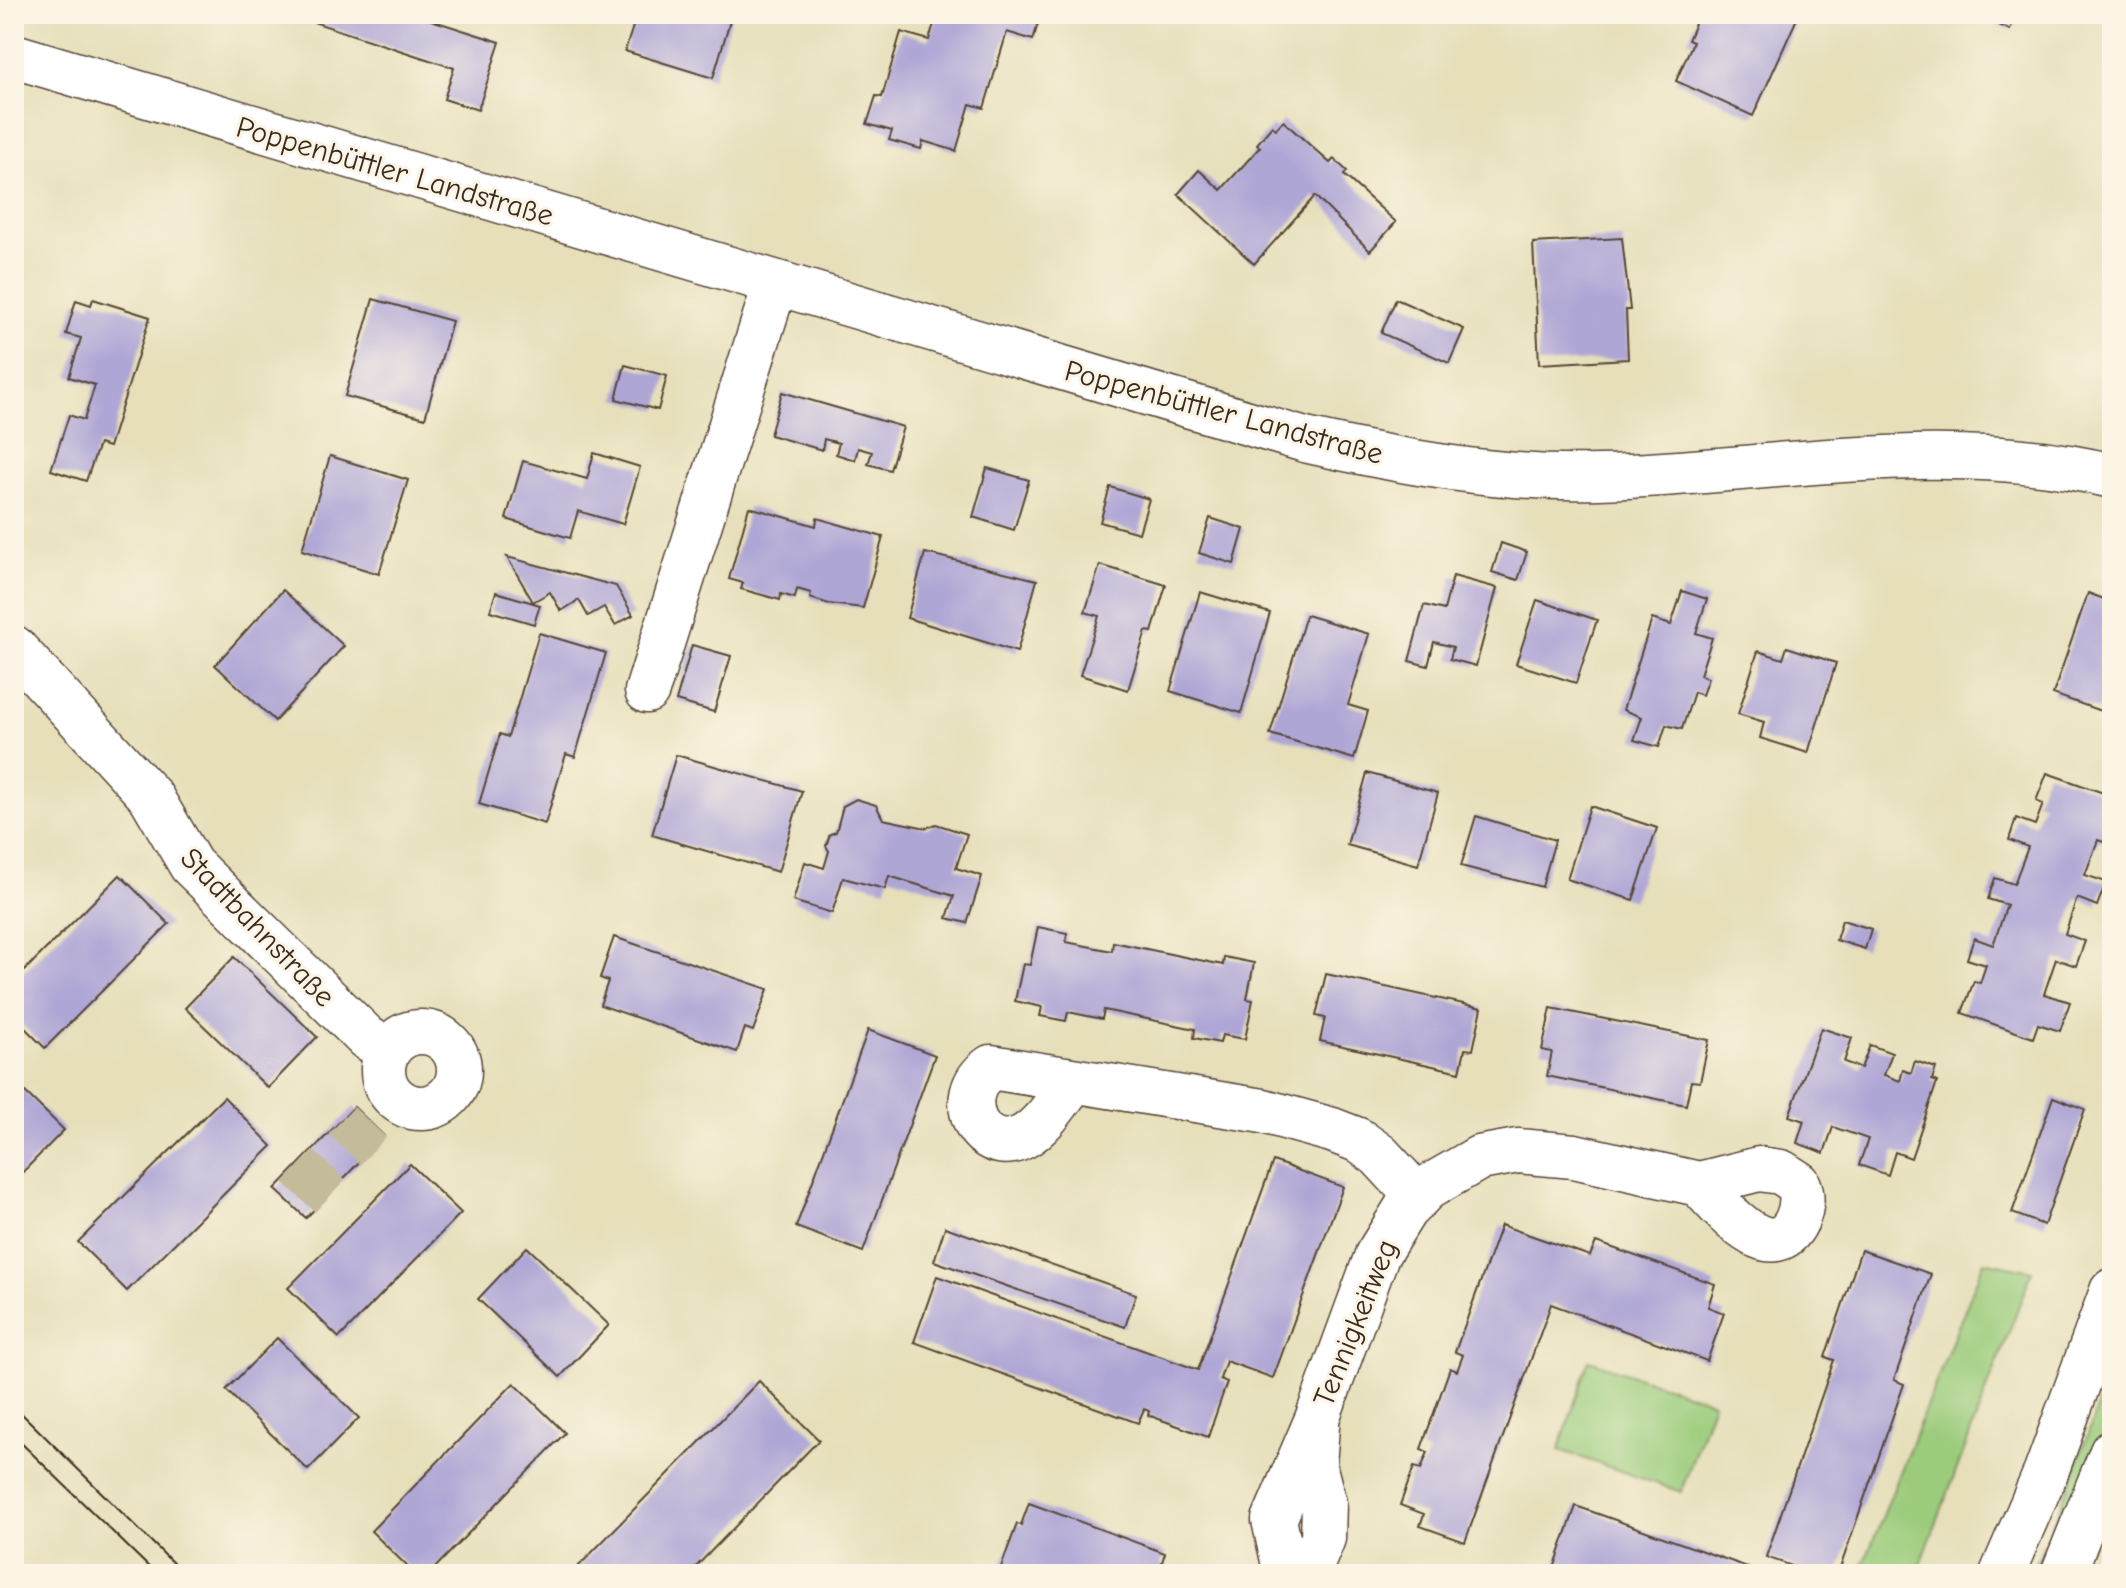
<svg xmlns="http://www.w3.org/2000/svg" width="2126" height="1588" font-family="'Comic Neue',sans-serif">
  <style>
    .green { fill: #9bcc7b; stroke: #6b7b4c; stroke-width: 2 }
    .building { fill: #aea6d5 }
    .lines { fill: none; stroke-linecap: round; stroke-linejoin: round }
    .minor-tunnel { stroke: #c4bb9b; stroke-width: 44; stroke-dasharray: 44 22; stroke-linecap: butt }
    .minor-casing { stroke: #554535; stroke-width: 47 }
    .major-casing { stroke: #554535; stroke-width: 47 }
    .minor { stroke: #fff; stroke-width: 44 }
    .major { stroke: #fff; stroke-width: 44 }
    .tram { stroke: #3b2a1e; stroke-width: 2 }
    .labels { text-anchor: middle; stroke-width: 6; stroke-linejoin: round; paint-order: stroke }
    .street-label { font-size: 30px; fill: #3b2a1e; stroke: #fcf5e5 }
  </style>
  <rect width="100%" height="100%" fill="#fcf5e5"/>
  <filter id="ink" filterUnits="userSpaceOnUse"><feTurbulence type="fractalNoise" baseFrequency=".0125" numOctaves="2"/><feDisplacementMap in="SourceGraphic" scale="16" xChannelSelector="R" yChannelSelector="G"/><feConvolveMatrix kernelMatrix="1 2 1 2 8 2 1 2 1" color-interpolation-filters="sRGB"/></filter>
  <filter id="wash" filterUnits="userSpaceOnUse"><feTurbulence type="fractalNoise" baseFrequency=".006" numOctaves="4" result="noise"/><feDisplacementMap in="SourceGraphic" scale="32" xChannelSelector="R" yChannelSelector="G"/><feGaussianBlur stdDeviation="1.8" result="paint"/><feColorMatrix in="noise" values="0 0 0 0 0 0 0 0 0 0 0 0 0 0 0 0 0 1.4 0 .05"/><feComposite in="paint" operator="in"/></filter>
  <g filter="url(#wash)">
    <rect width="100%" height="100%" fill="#e6dfba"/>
    <g class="green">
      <path d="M1984 1261 2032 1271 1917 1574H1860Z"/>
      <path d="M1589 1360 1713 1402 1681 1492 1559 1450Z"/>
      <path d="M2112 1365V1416L2049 1574H2031L2071 1482Z"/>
    </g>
    <g id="blocks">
      <g class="building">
        <path d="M303 14H412L500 42 478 110 444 99 454 68 301 18Z"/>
        <path d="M637 14H732L713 78 625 51Z"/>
        <path d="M937 14H1041L1033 40 1007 32 984 108 970 104 956 151 923 141 921 149 889 140 892 131 867 124 876 96 882 97 901 32 929 40Z"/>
        <path d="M1699 14H1799L1753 116 1676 81 1693 42 1688 40Z"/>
        <path d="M1975 14H2017L2010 30Z"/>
        <path d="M1283 121 1330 163 1334 159 1347 171 1344 175 1396 222 1370 251 1315 196 1254 264 1178 194 1199 170 1221 190 1260 147 1257 144 1272 126 1276 129Z"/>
        <path d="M1622 238 1630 310H1626L1628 359 1539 364 1533 243Z"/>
        <path d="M93 299 150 317 109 447 99 444 86 481 51 470 69 415 84 420 95 385 69 377 81 338 66 334 76 300 91 305Z"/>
        <path d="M373 299 452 321 425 418 345 396Z"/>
        <path d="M1396 299 1464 329 1449 363 1381 333Z"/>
        <path d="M625 365 667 376 658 410 616 399Z"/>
        <path d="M782 392 903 427 890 470 868 464 872 452 858 448 855 460 836 454 839 443 824 439 822 450 770 435Z"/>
        <path d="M594 453 640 467 623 524 578 511 570 538 506 519 523 461 587 479Z"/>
        <path d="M330 456 408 480 379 574 302 550Z"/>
        <path d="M987 468 1029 480 1014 530 973 517Z"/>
        <path d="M1110 487 1149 499 1139 533 1100 522Z"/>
        <path d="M749 507 816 526 817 518 883 537 863 608 829 604 810 598 811 593 797 589 795 598 781 594 780 600 741 589 743 583 729 579Z"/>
        <path d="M1210 518 1244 529 1234 564 1199 553Z"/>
        <path d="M1501 543 1527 552 1518 580 1492 572Z"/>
        <path d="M925 553 1037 580 1017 652 907 618Z"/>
        <path d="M507 557 616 586 633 615 615 625 604 607 588 616 579 600 561 611 550 592 533 602Z"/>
        <path d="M1100 565 1166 585 1152 632 1146 631 1128 690 1080 675 1099 616 1085 612Z"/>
        <path d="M1453 576 1497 588 1476 666 1450 659 1453 647 1434 642 1428 666 1409 661 1424 605 1444 610Z"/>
        <path d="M283 590 344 646 275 721 215 665Z"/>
        <path d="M1682 591 1707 599 1696 633 1712 638 1700 675 1708 678 1702 695 1694 692 1682 729 1666 725 1659 747 1634 740 1642 717 1623 710 1652 619 1671 625Z"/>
        <path d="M496 592 540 605 534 624 490 611Z"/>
        <path d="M1200 592 1270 613 1241 713 1170 691Z"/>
        <path d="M2088 593 2112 602V715L2053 694Z"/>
        <path d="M1537 600 1597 620 1576 683 1516 664Z"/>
        <path d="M1306 615 1369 634 1348 705 1368 711 1354 759 1270 734Z"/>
        <path d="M539 633 606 653 575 757 566 754 545 824 479 804 500 734 508 737Z"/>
        <path d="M692 645 731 656 714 712 676 701Z"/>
        <path d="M1787 647 1836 663 1808 753 1760 738 1764 722 1738 714 1758 651 1783 659Z"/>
        <path d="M676 755 802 791 778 872 652 835Z"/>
        <path d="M1367 773 1438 793 1418 865 1347 845Z"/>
        <path d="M2047 773 2112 796V845L2098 840 2085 875 2106 882 2097 906 2077 898 2065 934 2085 941 2076 966 2056 959 2044 994 2070 1002 2060 1031 2038 1024 2033 1038 1962 1013 1974 981 1980 983 1986 965 1967 959 1974 938 1993 945 2007 905 1988 899 1995 878 2014 884 2028 847 2009 840 2016 818 2035 825 2043 804 2036 801Z"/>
        <path d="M856 799 876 805 883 819 926 828 936 824 967 834 956 868 982 876 967 923 947 918 954 896 889 876 885 889 843 878 832 913 793 901 805 862 824 868 829 851 826 846 830 834 836 832 843 806Z"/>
        <path d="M1590 806 1657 828 1633 900 1567 879Z"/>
        <path d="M1476 816 1555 840 1542 887 1461 866Z"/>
        <path d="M120 875 169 924 45 1048 14 1017V981Z"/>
        <path d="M1842 920 1871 929 1865 949 1836 940Z"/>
        <path d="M1038 927 1067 933 1066 942 1112 951 1113 942 1223 965 1224 957 1254 963 1247 999 1253 1000 1245 1039 1222 1035 1220 1043 1194 1038 1195 1029 1104 1010 1102 1019 1068 1012 1066 1021 1040 1016 1042 1007 1015 1001 1023 964 1030 965Z"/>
        <path d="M614 937 768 989 753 1031 745 1028 737 1052 600 1005 608 981 600 978Z"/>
        <path d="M234 957 317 1037 268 1088 185 1008Z"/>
        <path d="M1326 974 1482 1008 1473 1050 1465 1049 1460 1072 1320 1041 1325 1018 1316 1016Z"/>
        <path d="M1551 1008 1709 1040 1700 1082 1691 1081 1686 1105 1547 1076 1552 1052 1542 1050Z"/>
        <path d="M1821 1028 1852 1038 1844 1062 1861 1068 1870 1045 1892 1053 1884 1075 1900 1081 1903 1070 1911 1073 1915 1061 1936 1068 1932 1080 1937 1082 1911 1158 1895 1152 1888 1175 1859 1165 1868 1139 1833 1127 1824 1153 1797 1143 1804 1121 1789 1116Z"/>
        <path d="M868 1030 935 1055 863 1252 796 1227Z"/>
        <path d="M14 1081 64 1130 14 1181Z"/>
        <path d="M224 1097 272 1146 127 1291 78 1242Z"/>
        <path d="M2053 1097 2085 1109 2044 1225 2012 1213Z"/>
        <path d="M354 1107 384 1136 306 1218 275 1189Z"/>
        <path d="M1273 1161 1343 1187 1273 1378 1226 1361 1220 1379 1227 1382 1208 1437 1148 1415 1149 1411 1144 1409 1138 1423 914 1342 937 1276 1198 1370Z"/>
        <path d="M410 1164 461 1213 339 1338 288 1288Z"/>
        <path d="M1501 1225 1590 1256 1596 1242 1715 1284 1708 1307 1724 1313 1707 1361 1551 1304 1465 1542 1420 1526 1424 1514 1400 1505 1414 1467 1421 1469 1428 1452 1421 1449 1450 1368 1457 1371 1463 1355 1455 1352Z"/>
        <path d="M945 1227 1136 1294 1125 1327 934 1261Z"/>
        <path d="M527 1247 609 1325 560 1377 478 1299Z"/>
        <path d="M1861 1250 1931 1274 1894 1380 1904 1384 1838 1574H1815L1766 1557 1834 1360 1825 1357Z"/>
        <path d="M277 1338 359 1418 308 1470 226 1390Z"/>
        <path d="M759 1381 819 1440 689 1574H571Z"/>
        <path d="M514 1383 565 1433 429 1574H415L371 1531Z"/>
        <path d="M1029 1503 1165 1553 1161 1565 1185 1574H1011L1000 1570 1017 1524 1021 1525Z"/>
        <path d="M1576 1506 1767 1574H1552Z"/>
      </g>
    </g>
  </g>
  <g filter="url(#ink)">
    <use href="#blocks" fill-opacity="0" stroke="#554535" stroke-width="2"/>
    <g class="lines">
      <path class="minor-tunnel" d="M299 1197 370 1122"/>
      <g class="minor-casing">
        <g id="minor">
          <path d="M14 648 151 797 191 865 367 1038 388 1050"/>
          <path d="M647 691 775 285"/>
          <circle cx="421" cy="1070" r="38"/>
          <path d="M1074 1081C1059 1099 1044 1126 1023 1137 981 1159 949 1097 991 1067L1263 1111 1332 1130 1358 1140 1379 1155 1418 1197"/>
          <path d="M1286 1574 1274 1520 1317 1419 1377 1255 1405 1210 1427 1188 1479 1158 1518 1151 1574 1156 1699 1184 1759 1169 1781 1172 1798 1183C1804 1196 1802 1208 1797 1220 1772 1272 1720 1206 1699 1184"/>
          <path d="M1308 1574 1323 1538 1324 1503 1314 1465 1317 1426"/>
          <path d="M2002 1574 2046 1472 2112 1291"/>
          <path d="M2063 1574 2112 1452"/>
        </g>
      </g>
      <g class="major-casing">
        <path id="major" d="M14 56 1305 440C1402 462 1499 480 1599 477 1768 473 1945 434 2112 476"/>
      </g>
      <use href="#minor" class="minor"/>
      <use href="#major" class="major"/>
      <g class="tram">
        <path d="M14 1406 184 1574"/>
        <path d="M14 1436 156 1574"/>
      </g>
    </g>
  </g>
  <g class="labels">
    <g class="street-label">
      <text transform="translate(395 171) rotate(16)" y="10">Poppenbüttler Landstraße</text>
      <text transform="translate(1224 412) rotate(15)" y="10">Poppenbüttler Landstraße</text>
      <text transform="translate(258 927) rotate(46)" y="10">Stadtbahnstraße</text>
      <text transform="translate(1355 1323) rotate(-68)" y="10">Tennigkeitweg</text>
    </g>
  </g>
  <rect width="2126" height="1588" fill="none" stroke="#fcf5e5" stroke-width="48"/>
</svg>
